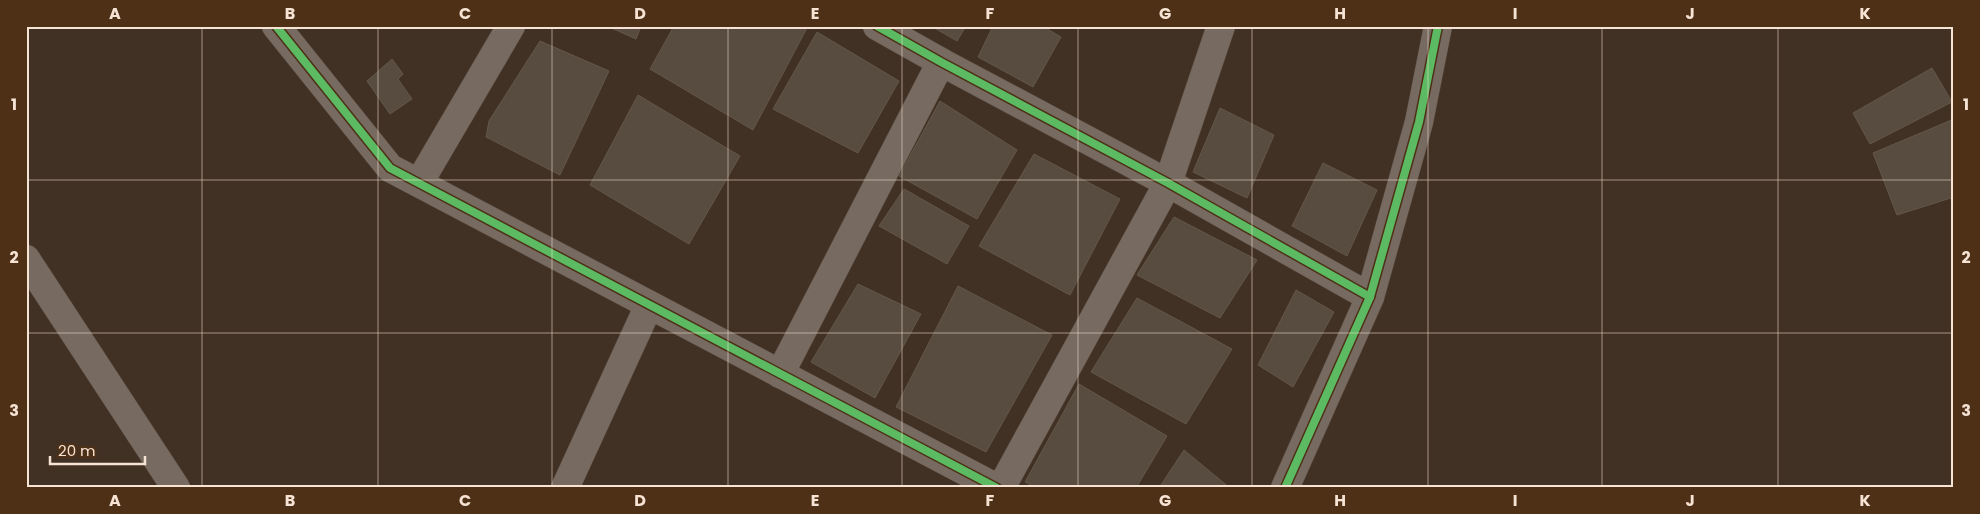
<svg xmlns="http://www.w3.org/2000/svg" width="1980" height="514" font-family="Poppins,sans-serif">
  <style>
    .building { fill: #584c40; stroke: #63574a }
    .lines { fill: none; stroke-linecap: round; stroke-linejoin: round }
    .street-casing { stroke: #5c4d42; stroke-width: 29 }
    .street { stroke: #776a60; stroke-width: 28 }
    .cycleway-casing { stroke: #4e3017; stroke-width: 11 }
    .cycleway { stroke: #5cba63; stroke-width: 8 }
    .grid { fill: none; stroke: #f6e3d4; stroke-width: 1; stroke-opacity: 0.55 }
    .neatline { fill: none; stroke: #f6e3d4; stroke-width: 2 }
    .grid-label { font-size: 16px; text-anchor: middle; font-weight: bold; fill: #f6e3d4 }
  </style>
  <rect width="100%" height="100%" fill="#413124"/>
  <g class="building">
    <path d="M607 26H641L636 39Z"/>
    <path d="M674 26H805L807 28 753 130 650 69Z"/>
    <path d="M931 26H966L957 41Z"/>
    <path d="M993 26H1042L1061 37 1033 87 978 57Z"/>
    <path d="M817 32 899 81 858 153 773 109Z"/>
    <path d="M540 41 609 71 560 175 486 137 489 121Z"/>
    <path d="M392 59 403 74 398 79 412 99 390 114 367 81Z"/>
    <path d="M1932 68 1952 102 1870 144 1853 113Z"/>
    <path d="M638 95 740 156 689 244 590 185Z"/>
    <path d="M940 101 1017 150 977 219 899 176Z"/>
    <path d="M1220 108 1274 135 1247 198 1193 172Z"/>
    <path d="M1954 119V197L1897 215 1873 153Z"/>
    <path d="M1034 154 1120 199 1070 295 979 246Z"/>
    <path d="M1323 163 1377 190 1347 256 1292 226Z"/>
    <path d="M904 189 969 226 947 264 879 226Z"/>
    <path d="M1174 217 1257 260 1220 318 1137 275Z"/>
    <path d="M858 284 921 314 875 398 811 362Z"/>
    <path d="M958 286 1052 335 986 452 896 407Z"/>
    <path d="M1296 290 1334 312 1293 387 1258 365Z"/>
    <path d="M1137 298 1232 349 1186 424 1091 372Z"/>
    <path d="M1079 384 1167 436 1136 488H1036L1025 482Z"/>
    <path d="M1184 450 1230 488H1159Z"/>
  </g>
  <g class="lines">
    <g class="street-casing">
      <g id="street">
        <path d="M276 26 390 168 997 488"/>
        <path d="M877 26 941 62 1168 183 1370 297"/>
        <path d="M419 183 511 26"/>
        <path d="M26 259 176 488"/>
        <path d="M780 374 941 62"/>
        <path d="M565 488 649 305"/>
        <path d="M1001 488 1168 183 1221 26"/>
        <path d="M1285 488 1370 297 1419 122 1438 26"/>
      </g>
    </g>
    <use href="#street" class="street"/>
    <g class="cycleway-casing">
      <g id="cycleway">
        <path d="M276 26 390 168 997 488"/>
        <path d="M877 26 941 62 1168 183 1370 297"/>
        <path d="M1285 488 1370 297 1419 122 1438 26"/>
      </g>
    </g>
    <use href="#cycleway" class="cycleway"/>
  </g>
  <path class="grid" d="M202 26V488M378 26V488M552 26V488M728 26V488M902 26V488M1078 26V488M1252 26V488M1428 26V488M1602 26V488M1778 26V488M26 180H1954M26 333H1954"/>
  <rect width="1980" height="514" fill="none" stroke="#4e3017" stroke-width="55"/>
  <path d="M50 456v8h95v-8" fill="none" stroke="#f6e3d4" stroke-width="2.5"/>
  <text x="58" y="456" font-size="15" fill="#f6e3d4" stroke="#4e3017" stroke-width="4" paint-order="stroke">20 m</text>
  <rect x="28" y="28" width="1924" height="458" class="neatline"/>
  <g class="grid-label">
    <text x="115" y="19">A</text>
    <text x="290" y="19">B</text>
    <text x="465" y="19">C</text>
    <text x="640" y="19">D</text>
    <text x="815" y="19">E</text>
    <text x="990" y="19">F</text>
    <text x="1165" y="19">G</text>
    <text x="1340" y="19">H</text>
    <text x="1515" y="19">I</text>
    <text x="1690" y="19">J</text>
    <text x="1865" y="19">K</text>
    <text x="14" y="110">1</text>
    <text x="1966" y="110">1</text>
    <text x="14" y="263">2</text>
    <text x="1966" y="263">2</text>
    <text x="14" y="416">3</text>
    <text x="1966" y="416">3</text>
    <text x="115" y="506">A</text>
    <text x="290" y="506">B</text>
    <text x="465" y="506">C</text>
    <text x="640" y="506">D</text>
    <text x="815" y="506">E</text>
    <text x="990" y="506">F</text>
    <text x="1165" y="506">G</text>
    <text x="1340" y="506">H</text>
    <text x="1515" y="506">I</text>
    <text x="1690" y="506">J</text>
    <text x="1865" y="506">K</text>
  </g>
</svg>
